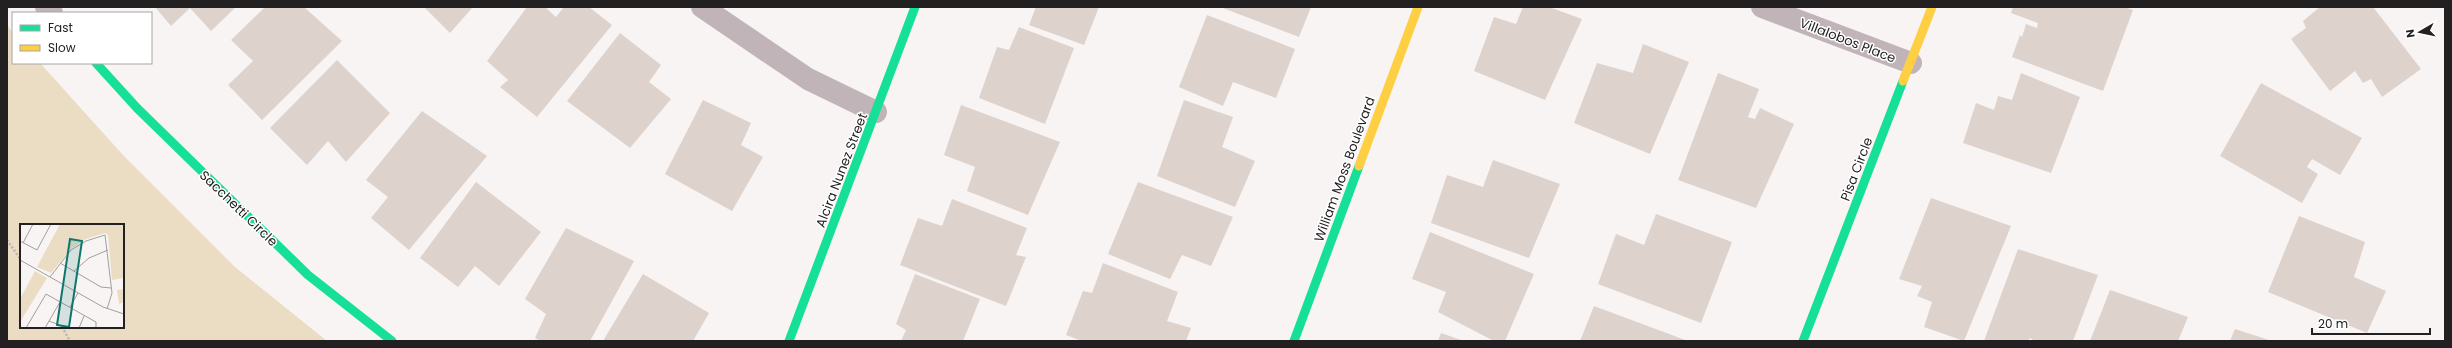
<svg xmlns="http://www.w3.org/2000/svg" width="2452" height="348" font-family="Poppins,sans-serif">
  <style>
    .green { fill: #ebddc4; fill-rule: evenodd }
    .building { fill: #ded2cc }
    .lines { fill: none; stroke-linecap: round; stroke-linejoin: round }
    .path { stroke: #bcb3b5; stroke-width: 2.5; stroke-dasharray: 2 2; stroke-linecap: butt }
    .street { stroke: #c1b4b8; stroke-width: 22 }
    .fast { stroke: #16e098; stroke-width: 9 }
    .slow { stroke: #ffcf43; stroke-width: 9 }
    .labels { text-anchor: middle; stroke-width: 3; stroke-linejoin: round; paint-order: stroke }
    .street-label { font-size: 13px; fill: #222020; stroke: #fff }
    .inset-road { fill: none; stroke: #a29f9f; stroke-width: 1 }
    .view { fill: #0f766e; fill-opacity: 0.15; stroke: #0f766e; stroke-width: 2 }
    .inset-edge { fill: none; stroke: #222020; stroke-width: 2 }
  </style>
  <rect width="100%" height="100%" fill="#f8f4f3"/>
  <path class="green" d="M7 25 13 33V63H40L123 155 235 267 327 341H7ZM21 225H123V327H21Z"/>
  <g class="building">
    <path d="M155 7H236L211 31 190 8 171 26Z"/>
    <path d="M265 7H304L342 41 262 120 228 85 253 61 231 40Z"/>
    <path d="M424 7H473L450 33Z"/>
    <path d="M527 7H545L556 17 564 7H589L612 25 537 117 500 87 508 80 487 61Z"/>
    <path d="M1036 7H1099L1084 45 1029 25Z"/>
    <path d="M1220 7H1311L1299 37Z"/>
    <path d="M1523 7H1549L1582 19 1545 100 1474 71 1494 17 1516 24Z"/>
    <path d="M2013 7H2124L2133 10 2103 91 2012 57 2020 35 2022 37 2026 24 2037 28 2038 23 2011 13Z"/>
    <path d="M2320 7H2373L2421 69 2382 97 2371 79 2363 83 2355 71 2330 91 2291 39 2306 28 2303 21Z"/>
    <path d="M1207 15 1295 49 1276 98 1233 82 1223 106 1179 87Z"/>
    <path d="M1019 27 1074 48 1045 124 979 98 997 47 1009 50Z"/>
    <path d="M620 33 661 65 649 82 671 99 630 148 567 101Z"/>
    <path d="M1643 44 1689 62 1650 154 1574 123 1597 63 1633 73Z"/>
    <path d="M337 60 390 113 346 162 328 141 307 165 270 128Z"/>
    <path d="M1718 73 1759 89 1748 117 1755 119 1760 108 1794 124 1756 208 1678 180Z"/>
    <path d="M2021 73 2080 97 2051 173 1963 143 1976 103 1994 110 1998 96 2012 100Z"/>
    <path d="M2261 83 2362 138 2340 175 2312 159 2307 167 2318 174 2302 203 2220 156Z"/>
    <path d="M703 100 751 123 741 145 763 157 732 211 665 174Z"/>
    <path d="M1184 100 1233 117 1222 147 1255 161 1235 207 1157 176Z"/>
    <path d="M961 105 1060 142 1028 215 967 191 975 167 944 155Z"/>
    <path d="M422 111 487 156 409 250 371 218 388 197 366 180Z"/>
    <path d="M1493 160 1560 184 1529 258 1431 223 1447 175 1483 187Z"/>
    <path d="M476 182 541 232 499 286 475 266 458 287 420 258Z"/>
    <path d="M1138 182 1233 217 1211 266 1182 255 1170 279 1108 254Z"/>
    <path d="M1931 198 2011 226 1964 341 1924 327 1932 302 1917 296 1922 286 1899 279Z"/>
    <path d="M952 199 1027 228 1016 255 1026 257 1006 306 900 265 918 218 942 226Z"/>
    <path d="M1656 214 1732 242 1701 323 1598 284 1616 234 1644 245Z"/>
    <path d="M2299 216 2365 242 2354 277 2386 291 2367 333 2268 292Z"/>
    <path d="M566 228 634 261 590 341H540L535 338 546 314 525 299Z"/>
    <path d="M1430 232 1534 274 1505 341H1494L1438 312 1446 292 1412 279Z"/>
    <path d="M2018 249 2098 275 2073 341H2035L2030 338 2028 341H1984Z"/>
    <path d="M1103 263 1178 292 1167 321 1191 328 1186 341H1082L1066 335 1083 291 1092 293Z"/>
    <path d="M643 274 709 313 693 341H603Z"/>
    <path d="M915 274 980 299 963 341H901L906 330 896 324Z"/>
    <path d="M2110 290 2188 317 2178 341H2090Z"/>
    <path d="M1594 306 1688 341H1580Z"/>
    <path d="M2235 329 2272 341H2230Z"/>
    <path d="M1441 333 1464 341H1438Z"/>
  </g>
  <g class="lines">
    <g class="path">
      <path d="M7 240 21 260"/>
      <path d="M62 327 70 341"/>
    </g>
    <g class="street">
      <path d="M46 7 52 13"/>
      <path d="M702 7 808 79 876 112"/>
      <path d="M1762 7 1911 63"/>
    </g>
    <g class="fast">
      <path d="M96 63 137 108 308 275 392 341"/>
      <path d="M789 341 915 7"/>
      <path d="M1294 341 1359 166"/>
      <path d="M1803 341 1903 81"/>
    </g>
    <g class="slow">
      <path d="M1903 81 1932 7"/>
      <path d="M1359 166 1418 7"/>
    </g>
  </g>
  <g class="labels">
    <g class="street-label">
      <text transform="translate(1848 40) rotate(21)" y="5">Villalobos Place</text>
      <text transform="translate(1344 169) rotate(-70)" y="5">William Moss Boulevard</text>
      <text transform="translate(1856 169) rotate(-69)" y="5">Pisa Circle</text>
      <text transform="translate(841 170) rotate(-69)" y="5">Alcira Nunez Street</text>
      <text transform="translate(239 208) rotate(44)" y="5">Sacchetti Circle</text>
    </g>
  </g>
  <g transform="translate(20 224)">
    <rect width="104" height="104" fill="#f8f4f3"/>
    <path d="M40 0H104V54L92 56 88 11 85 9 66 15 52 24 31 49 17 43ZM15 47 27 54 0 98V75ZM104 65V78L99 80 97 66Z" fill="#ebddc4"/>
    <path class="inset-road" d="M0 17 17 26 31 0M3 19 13 0M0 36 83 83 104 90M40 39 81 63 91 64M54 47 69 34 88 26M30 53 51 26 66 17 85 11 92 69 87 85M50 83 58 69M29 97 42 102M6 104 26 70 76 98V104M25 104 40 78M59 104 64 92"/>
    <path class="view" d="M50 15 62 17 49 103 37 101Z"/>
    <rect width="104" height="104" class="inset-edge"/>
  </g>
  <rect width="2452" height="348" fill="none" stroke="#222020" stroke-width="16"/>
  <rect x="12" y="12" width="140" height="52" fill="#ffffff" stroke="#a7a6a6"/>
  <rect x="20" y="25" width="20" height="6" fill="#16e098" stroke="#a7a6a6"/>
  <text x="48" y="32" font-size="12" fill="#222020">Fast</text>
  <rect x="20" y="45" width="20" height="6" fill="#ffcf43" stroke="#a7a6a6"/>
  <text x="48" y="52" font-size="12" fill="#222020">Slow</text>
  <g transform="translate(2420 32) rotate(261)" stroke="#ffffff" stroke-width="3" paint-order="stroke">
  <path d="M0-3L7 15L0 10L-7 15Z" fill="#222020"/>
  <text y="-6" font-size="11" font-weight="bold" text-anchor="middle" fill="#222020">N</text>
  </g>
  <path d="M2312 328v6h118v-6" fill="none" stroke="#222020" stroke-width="2"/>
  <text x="2318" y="328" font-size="12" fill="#222020" stroke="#ffffff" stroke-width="3" paint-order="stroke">20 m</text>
</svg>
